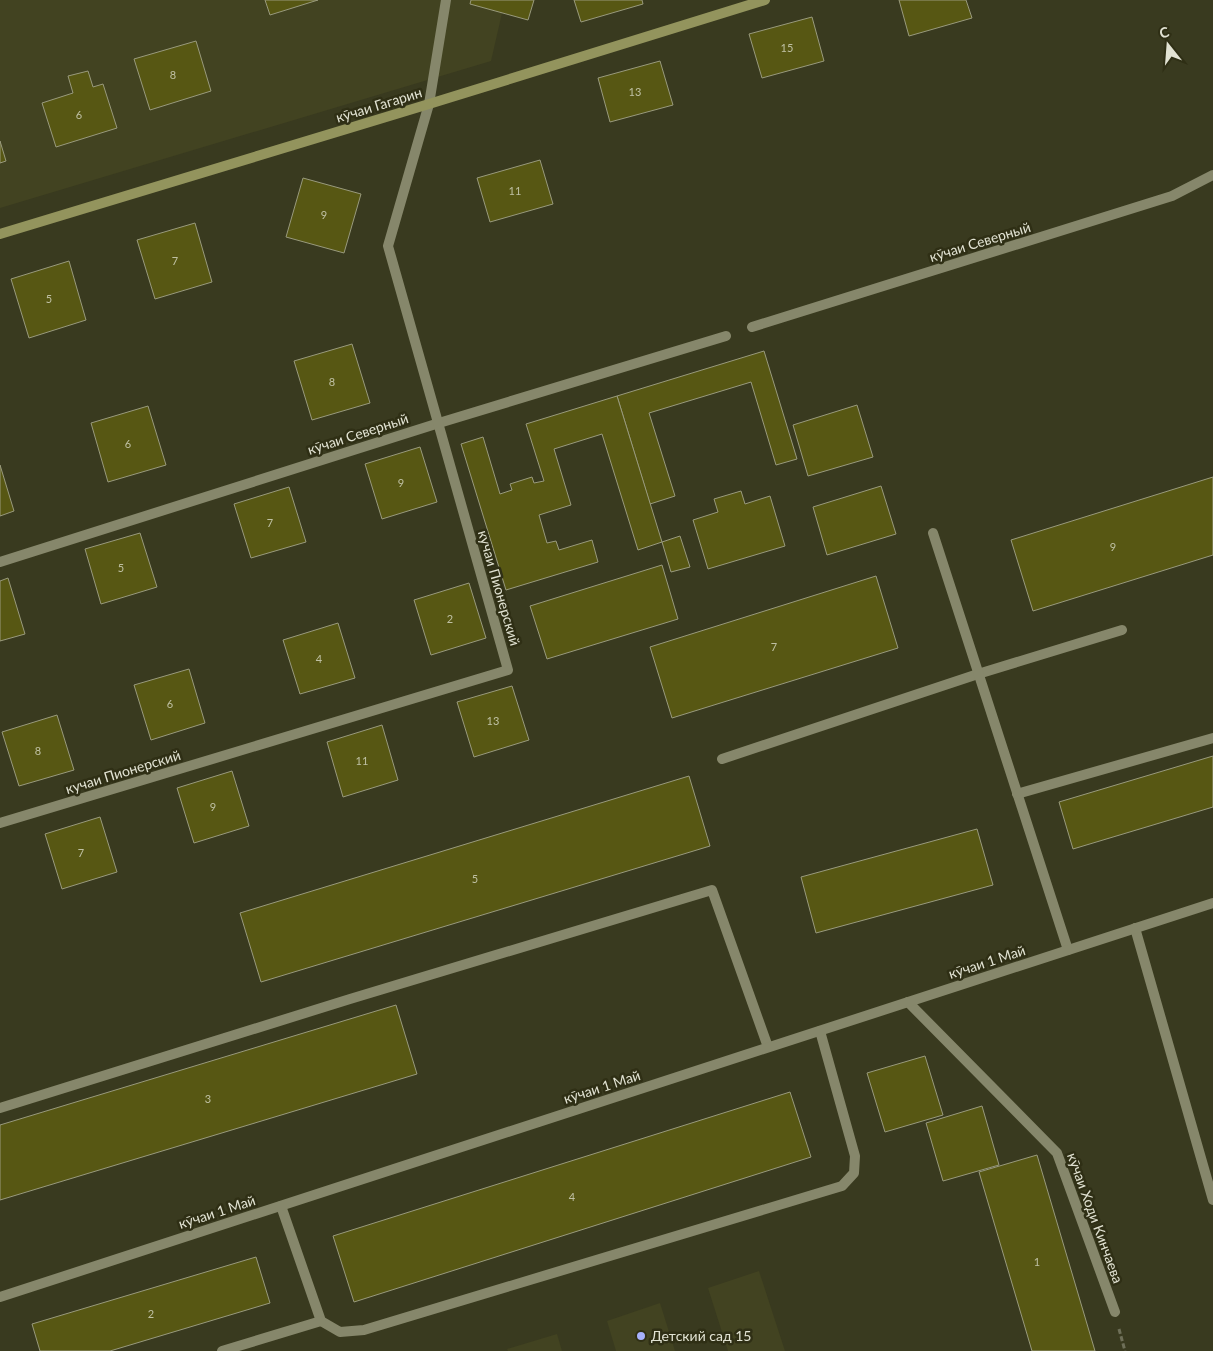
<svg xmlns="http://www.w3.org/2000/svg" width="1213" height="1351" font-family="Lato,sans-serif">
  <style>
    .built { fill: #424321 }
    .building { fill: #575713; stroke: #999a7d }
    .lines { fill: none; stroke-linecap: round; stroke-linejoin: round }
    .path { stroke: #6e6f58; stroke-width: 3; stroke-dasharray: 5 2.5; stroke-linecap: butt }
    .lane { stroke: #86876b; stroke-width: 10 }
    .street { stroke: #86876b; stroke-width: 10 }
    .secondary { stroke: #93945d; stroke-width: 10 }
    .poi-dot { fill: #a7b1fc; stroke: #2f2f15; stroke-width: 2 }
    .labels { text-anchor: middle; stroke-width: 5; stroke-linejoin: round; paint-order: stroke }
    .number-label { font-size: 11px; fill: #bfc0a3 }
    .street-label { font-size: 14px; fill: #e2e3d3; stroke: #2f2f15 }
    .poi-label { font-size: 14px; fill: #e2e3d3; stroke: #2f2f15; text-anchor: start }
  </style>
  <rect width="100%" height="100%" fill="#393a1f"/>
  <g class="built">
    <path d="M0 0H505L491 61 0 208Z"/>
    <path d="M759 1271 785 1351H728L708 1288Z"/>
    <path d="M660 1303 675 1351H616L607 1321Z"/>
    <path d="M557 1334 562 1351H508L507 1349Z"/>
  </g>
  <g class="building">
    <path d="M265 0H318L270 15Z"/>
    <path d="M471 0H534L528 20 470 4Z"/>
    <path d="M574 0H642L643 4 581 22Z"/>
    <path d="M899 0H966L972 18 909 36Z"/>
    <path d="M812 17 824 61 762 78 749 34Z"/>
    <path d="M196 41 211 91 150 110 134 59Z"/>
    <path d="M660 61 673 105 610 122 598 78Z"/>
    <path d="M88 71 93 87 103 84 117 128 56 147 42 103 73 93 68 76Z"/>
    <path d="M0 141 6 161 0 163Z"/>
    <path d="M540 160 553 204 490 222 477 178Z"/>
    <path d="M303 178 361 194 344 253 286 237Z"/>
    <path d="M195 223 212 282 155 299 137 240Z"/>
    <path d="M69 261 86 320 29 338 11 279Z"/>
    <path d="M352 344 370 403 312 420 294 361Z"/>
    <path d="M764 351 797 459 776 465 751 382 649 413 675 496 650 504 617 396Z"/>
    <path d="M617 396 662 542 638 550 602 434 554 449 571 505 539 515 547 543 556 541 559 550 592 540 598 562 506 590 461 444 483 437 500 494 512 490 510 484 532 477 534 483 544 481 526 424Z"/>
    <path d="M857 405 873 457 808 476 793 425Z"/>
    <path d="M148 406 166 465 108 482 91 423Z"/>
    <path d="M420 447 437 502 382 519 365 464Z"/>
    <path d="M0 465 14 511 0 516Z"/>
    <path d="M1213 477V555L1033 611 1011 540Z"/>
    <path d="M881 486 896 534 827 555 813 507Z"/>
    <path d="M289 487 306 542 251 558 234 504Z"/>
    <path d="M741 491 745 504 770 496 785 546 708 569 693 520 718 512 714 499Z"/>
    <path d="M140 533 157 587 101 604 85 549Z"/>
    <path d="M680 536 690 567 671 572 662 542Z"/>
    <path d="M662 565 678 619 547 659 530 606Z"/>
    <path d="M876 576 898 648 672 718 650 647Z"/>
    <path d="M8 578 25 634 0 641V581Z"/>
    <path d="M469 583 486 638 431 655 414 600Z"/>
    <path d="M338 623 355 678 300 694 283 640Z"/>
    <path d="M189 669 205 723 151 740 134 685Z"/>
    <path d="M512 686 529 740 474 757 457 702Z"/>
    <path d="M57 715 74 770 19 786 2 732Z"/>
    <path d="M382 725 398 780 343 797 327 742Z"/>
    <path d="M1213 756V807L1073 849 1059 802Z"/>
    <path d="M232 771 249 826 194 843 177 788Z"/>
    <path d="M689 776 710 846 261 982 240 913Z"/>
    <path d="M100 817 117 872 62 889 45 834Z"/>
    <path d="M977 829 993 885 816 933 801 877Z"/>
    <path d="M396 1005 417 1074 0 1200V1125Z"/>
    <path d="M925 1056 943 1115 885 1132 867 1073Z"/>
    <path d="M790 1092 811 1157 354 1302 333 1236Z"/>
    <path d="M982 1106 999 1165 943 1181 926 1123Z"/>
    <path d="M1037 1155 1095 1351H1032L979 1172Z"/>
    <path d="M256 1257 270 1303 110 1351H40L32 1324Z"/>
  </g>
  <g class="lines">
    <path class="path" d="M1119 1329 1125 1351"/>
    <g class="lane">
      <path d="M722 759 978 674 1122 630"/>
      <path d="M0 1108 350 999 712 890 768 1047"/>
      <path d="M281 1206 321 1321 340 1332 364 1330 842 1186 854 1173 855 1156 820 1031"/>
      <path d="M222 1351 321 1321"/>
    </g>
    <g class="street">
      <path d="M752 327 1172 196 1213 175"/>
      <path d="M933 533 1068 950"/>
      <path d="M0 562 439 423 726 336"/>
      <path d="M1017 794 1213 738"/>
      <path d="M0 823 508 670 388 246 429 104 446 0"/>
      <path d="M1135 928 1213 1200"/>
      <path d="M908 1002 1057 1153 1115 1312"/>
      <path d="M0 1297 1213 903"/>
    </g>
    <path class="secondary" d="M0 234 429 104 765 0"/>
  </g>
  <circle class="poi-dot" cx="641" cy="1336" r="5"/>
  <g class="labels">
    <g class="number-label">
      <text x="787" y="52">15</text>
      <text x="173" y="79">8</text>
      <text x="635" y="96">13</text>
      <text x="79" y="119">6</text>
      <text x="515" y="195">11</text>
      <text x="324" y="219">9</text>
      <text x="175" y="265">7</text>
      <text x="49" y="303">5</text>
      <text x="332" y="386">8</text>
      <text x="128" y="448">6</text>
      <text x="401" y="487">9</text>
      <text x="270" y="527">7</text>
      <text x="1113" y="551">9</text>
      <text x="121" y="572">5</text>
      <text x="450" y="623">2</text>
      <text x="774" y="651">7</text>
      <text x="319" y="663">4</text>
      <text x="170" y="708">6</text>
      <text x="493" y="725">13</text>
      <text x="38" y="755">8</text>
      <text x="362" y="765">11</text>
      <text x="213" y="811">9</text>
      <text x="81" y="857">7</text>
      <text x="475" y="883">5</text>
      <text x="208" y="1103">3</text>
      <text x="572" y="1201">4</text>
      <text x="1037" y="1266">1</text>
      <text x="151" y="1318">2</text>
    </g>
    <g class="street-label">
      <text transform="translate(379 105) rotate(-17)" y="5">кӯчаи Гагарин</text>
      <text transform="translate(980 242) rotate(-17)" y="5">кӯчаи Северный</text>
      <text transform="translate(358 434) rotate(-18)" y="5">кӯчаи Северный</text>
      <text transform="translate(499 588) rotate(74)" y="5">кучаи Пионерский</text>
      <text transform="translate(123 772) rotate(-17)" y="5">кучаи Пионерский</text>
      <text transform="translate(987 962) rotate(-18)" y="5">кӯчаи 1 Май</text>
      <text transform="translate(602 1087) rotate(-18)" y="5">кӯчаи 1 Май</text>
      <text transform="translate(217 1212) rotate(-18)" y="5">кӯчаи 1 Май</text>
      <text transform="translate(1095 1218) rotate(70)" y="5">кӯчаи Ходи Кинчаева</text>
    </g>
    <g class="poi-label">
      <text x="651" y="1341">Детский сад 15</text>
    </g>
  </g>
  <g transform="translate(1168 45) rotate(343)" stroke="#2f2f15" stroke-width="4" paint-order="stroke">
  <path d="M0-4L9 19L0 12L-9 19Z" fill="#e2e3d3"/>
  <text y="-8" font-size="14" font-weight="bold" text-anchor="middle" fill="#e2e3d3">С</text>
  </g>
</svg>
